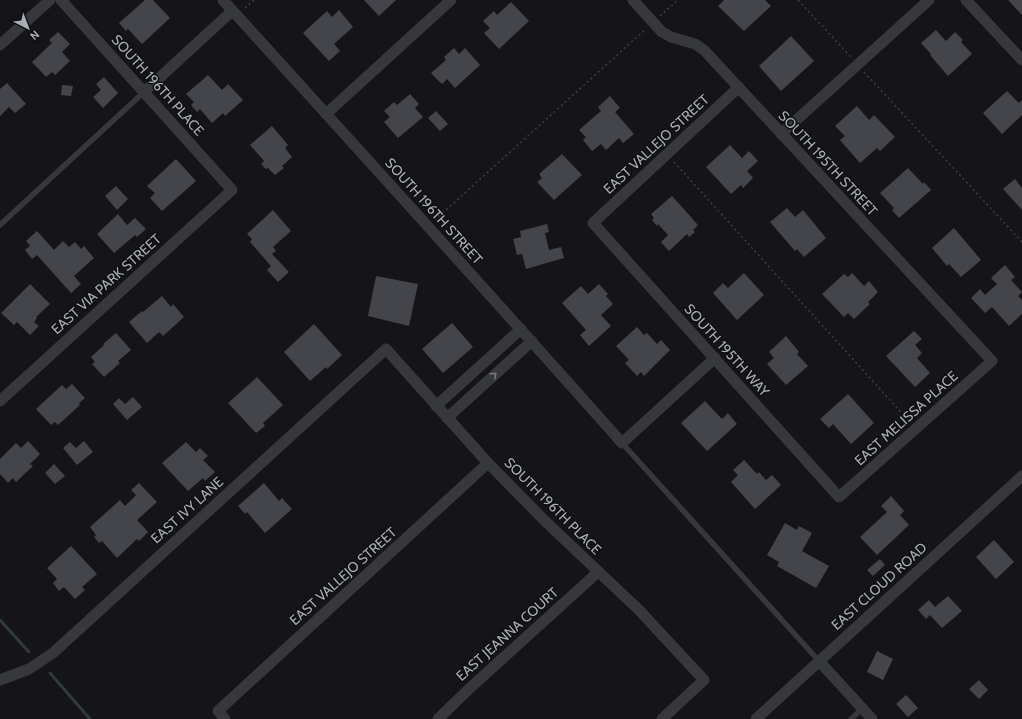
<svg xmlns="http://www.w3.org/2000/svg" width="1022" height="719" font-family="Cabin,sans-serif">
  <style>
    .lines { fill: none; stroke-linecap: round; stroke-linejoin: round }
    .stream { stroke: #2f3a3f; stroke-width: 3 }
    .building { fill: #44454a }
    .path { stroke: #3c3f42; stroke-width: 1.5; stroke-dasharray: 2 3; stroke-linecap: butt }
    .service { stroke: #36383b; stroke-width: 5.5 }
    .minor { stroke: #36383b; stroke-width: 11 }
    .oneway { stroke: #75797f }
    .labels { text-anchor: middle; stroke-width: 3; stroke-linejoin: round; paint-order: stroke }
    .street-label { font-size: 14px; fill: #a8aeb6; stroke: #101012 }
  </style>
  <rect width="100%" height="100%" fill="#151517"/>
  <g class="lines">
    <g class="stream">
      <path d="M0 620 29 652"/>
      <path d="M50 673 90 719"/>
    </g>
  </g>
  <g class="building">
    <path d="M145 0H153L170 18 142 44 128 29 126 31 119 23Z"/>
    <path d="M364 0H396L379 16Z"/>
    <path d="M724 0H765L771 6 744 31 718 6Z"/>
    <path d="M1008 0H1022V15Z"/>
    <path d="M511 2 529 21 499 49 484 33 490 28 483 21 494 11 497 15Z"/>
    <path d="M339 10 353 27 334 44 340 51 329 61 303 33 327 11 332 17Z"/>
    <path d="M936 30 946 41 955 32 963 40 961 42 972 54 948 76 930 55 931 54 921 43Z"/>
    <path d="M58 32 70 44 62 52 70 61 55 75 52 72 46 77 32 62 52 43 49 40Z"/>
    <path d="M791 36 814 61 781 91 759 66Z"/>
    <path d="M454 48 459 54 465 48 480 65 455 88 447 79 442 84 431 73 446 60 444 57Z"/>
    <path d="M208 75 222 90 228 84 243 100 225 116 223 113 212 123 200 109 197 112 191 105 194 102 186 94Z"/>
    <path d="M104 77 118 93 103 108 93 97 101 90 96 84Z"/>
    <path d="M7 83 26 104 15 113 9 107 0 116V89Z"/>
    <path d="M62 85 73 86 71 96 61 95Z"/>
    <path d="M1007 91 1019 103 1022 100V115L1002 134 983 113Z"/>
    <path d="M410 94 419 104 415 108 423 117 398 138 384 122 390 117 384 111 394 102 397 105Z"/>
    <path d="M610 96 620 108 615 112 634 134 623 143 619 138 606 150 601 144 592 151 583 140 586 137 579 130 601 111 598 107Z"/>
    <path d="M857 106 869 120 874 115 895 137 880 151 877 148 860 163 840 140 845 136 835 126Z"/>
    <path d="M436 111 448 124 440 131 428 118Z"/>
    <path d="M272 126 288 145 285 148 292 157 282 166 284 168 275 175 268 168 266 169 261 164 264 161 250 145Z"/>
    <path d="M730 145 742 158 749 151 758 161 747 171 753 178 743 188 741 185 731 194 706 167Z"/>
    <path d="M562 154 582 175 554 200 537 182 542 178 539 174Z"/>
    <path d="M176 159 196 181 162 211 150 198 155 193 147 186Z"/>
    <path d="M908 168 923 184 924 182 931 190 899 218 892 210 894 208 880 193Z"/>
    <path d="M1015 179 1022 188V210L1003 189Z"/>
    <path d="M116 186 128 199 117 210 105 196Z"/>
    <path d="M672 196 698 225 693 230 695 232 689 237 687 234 669 251 661 242 668 235 658 224 657 226 652 220 654 218 651 214Z"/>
    <path d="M787 208 795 217 803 210 826 238 804 257 797 249 795 251 770 222Z"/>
    <path d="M273 210 291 231 273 247 276 251 272 254 289 272 278 282 267 270 271 266 250 242 252 239 247 234Z"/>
    <path d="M118 214 127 225 135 218 146 229 137 237 135 235 114 253 97 234Z"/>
    <path d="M547 224 549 232 545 233 549 250 561 247 564 258 526 269 522 254 517 255 513 239 521 237 520 231Z"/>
    <path d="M954 228 981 260 961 277 949 264 947 266 932 248Z"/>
    <path d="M37 231 54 250 63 241 69 247 75 242 81 249 84 246 94 258 74 276 81 284 71 293 37 255 32 259 25 250 30 246 26 241Z"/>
    <path d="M1005 265 1015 277 1011 280 1022 292 1018 296 1022 300V314L1009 326 992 307 985 313 971 298 980 289 985 295 997 284 991 278Z"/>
    <path d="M744 273 764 295 737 320 713 293 723 283 728 288Z"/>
    <path d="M852 273 864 286 869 281 878 292 868 302 870 304 854 319 848 313 844 317 822 294 844 274 848 277Z"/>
    <path d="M376 276 418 284 409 326 368 316Z"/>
    <path d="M30 284 50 304 36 317 37 318 34 322 39 326 30 335 17 322 14 325 1 313Z"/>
    <path d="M599 284 608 294 606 296 613 304 601 315 611 326 589 346 580 335 586 330 562 303 581 286 588 294Z"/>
    <path d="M162 296 171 307 173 304 184 317 163 336 159 332 147 343 129 322 142 311 143 312Z"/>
    <path d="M452 323 473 347 443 373 422 349Z"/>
    <path d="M314 324 342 355 327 369 326 367 310 381 284 352Z"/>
    <path d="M637 327 644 335 647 333 657 344 661 340 670 350 644 376 641 372 637 376 625 363 629 360 616 346Z"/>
    <path d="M914 331 922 339 915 345 922 353 917 358 930 373 915 387 886 356Z"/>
    <path d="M116 333 131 350 118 361 120 363 104 377 92 364 95 362 91 357 104 345 103 344Z"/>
    <path d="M786 336 799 352 797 354 808 366 786 385 767 364 774 358 769 352Z"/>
    <path d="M257 377 283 405 263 423 265 426 256 433 228 403Z"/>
    <path d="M72 384 85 398 79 403 80 405 58 425 55 422 51 425 36 409 62 385 66 389Z"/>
    <path d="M848 394 874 423 851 444 833 424 829 428 820 419Z"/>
    <path d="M133 397 142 407 127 420 113 404 119 398 125 404Z"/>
    <path d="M705 401 722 419 728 413 737 424 707 451 681 423Z"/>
    <path d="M28 441 40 454 30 464 33 466 16 482 13 478 8 483 0 474V459L16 443 21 448Z"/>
    <path d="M84 441 93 452 77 465 63 448 70 442 76 448Z"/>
    <path d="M186 442 196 452 200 448 208 456 203 460 215 472 205 481 203 478 188 491 162 463Z"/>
    <path d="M744 460 757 474 759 472 766 480 772 475 781 485 755 509 731 482 738 475 733 470Z"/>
    <path d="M54 464 65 476 55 484 45 473Z"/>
    <path d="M139 483 157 502 137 520 148 532 139 541 137 539 117 558 102 541 99 543 94 537 96 535 90 527 120 500 125 506 136 495 131 490Z"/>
    <path d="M264 483 279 501 282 498 292 509 265 533 247 512 245 514 238 506Z"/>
    <path d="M891 496 904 511 900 515 909 525 877 555 860 537 887 512 881 506Z"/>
    <path d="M785 523 797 530 799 526 812 533 802 551 829 566 816 588 777 566 779 562 767 555Z"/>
    <path d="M994 540 1014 562 996 579 976 557Z"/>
    <path d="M71 546 97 574 82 587 85 590 75 599 64 587 59 591 53 583 57 579 47 568Z"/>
    <path d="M880 559 885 565 873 576 867 570Z"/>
    <path d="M948 596 962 611 942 628 930 615 926 619 918 610 929 600 935 607Z"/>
    <path d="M877 651 893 659 883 680 867 672Z"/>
    <path d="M979 680 988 690 979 699 969 689Z"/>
    <path d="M906 695 918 708 908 717 896 704Z"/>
  </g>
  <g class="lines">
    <g class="path">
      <path d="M798 0 851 57"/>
      <path d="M245 8 254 0"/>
      <path d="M660 16 678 0"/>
      <path d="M864 72 1022 242"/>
      <path d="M674 162 909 421"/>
      <path d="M435 220 646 29"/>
    </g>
    <g class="service">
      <path d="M0 225 144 92"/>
      <path d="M622 443 819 661"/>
      <path d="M851 719 863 708"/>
    </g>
    <g class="minor">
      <path d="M223 0C356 147 490 294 622 443L715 358"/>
      <path d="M633 0 662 32 671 37 695 44 704 50 992 361 839 497 593 223 739 87"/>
      <path d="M966 0 1022 60"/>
      <path d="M0 45 50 0"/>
      <path d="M144 92 232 11"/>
      <path d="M326 114 451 0"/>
      <path d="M781 134 929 0"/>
      <path d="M0 401 232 190 61 0"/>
      <path d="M436 406 521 329"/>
      <path d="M447 418 532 341"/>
      <path d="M819 661 872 719"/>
      <path d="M0 680 29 669 53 653 386 349 488 463 545 521 639 610 704 680 662 719"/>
      <path d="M225 719 218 711 488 463"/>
      <path d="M438 719 470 688 598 572"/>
      <path d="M756 719 1022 476"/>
    </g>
  </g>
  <defs><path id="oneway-chevron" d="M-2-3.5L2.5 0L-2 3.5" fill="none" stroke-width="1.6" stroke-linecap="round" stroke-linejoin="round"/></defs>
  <use class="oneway" href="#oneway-chevron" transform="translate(494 375) rotate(-42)"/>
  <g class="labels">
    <g class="street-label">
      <text transform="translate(158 85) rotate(48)" y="5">SOUTH 196TH PLACE</text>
      <text transform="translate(656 144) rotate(-43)" y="5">EAST VALLEJO STREET</text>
      <text transform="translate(828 163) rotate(47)" y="5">SOUTH 195TH STREET</text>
      <text transform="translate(434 211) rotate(48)" y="5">SOUTH 196TH STREET</text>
      <text transform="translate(106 284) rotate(-42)" y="5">EAST VIA PARK STREET</text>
      <text transform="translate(727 350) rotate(48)" y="5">SOUTH 195TH WAY</text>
      <text transform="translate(906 418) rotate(-42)" y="5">EAST MELISSA PLACE</text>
      <text transform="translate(553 506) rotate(45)" y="5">SOUTH 196TH PLACE</text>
      <text transform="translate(187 510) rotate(-42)" y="5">EAST IVY LANE</text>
      <text transform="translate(343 576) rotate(-42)" y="5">EAST VALLEJO STREET</text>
      <text transform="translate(879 586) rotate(-42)" y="5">EAST CLOUD ROAD</text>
      <text transform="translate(507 634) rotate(-42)" y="5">EAST JEANNA COURT</text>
    </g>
  </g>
  <g transform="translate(28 28) rotate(138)" stroke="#101012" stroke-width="3" paint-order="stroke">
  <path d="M0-3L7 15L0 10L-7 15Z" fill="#a8aeb6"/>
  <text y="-6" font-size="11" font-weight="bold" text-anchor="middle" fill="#a8aeb6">N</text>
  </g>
</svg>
